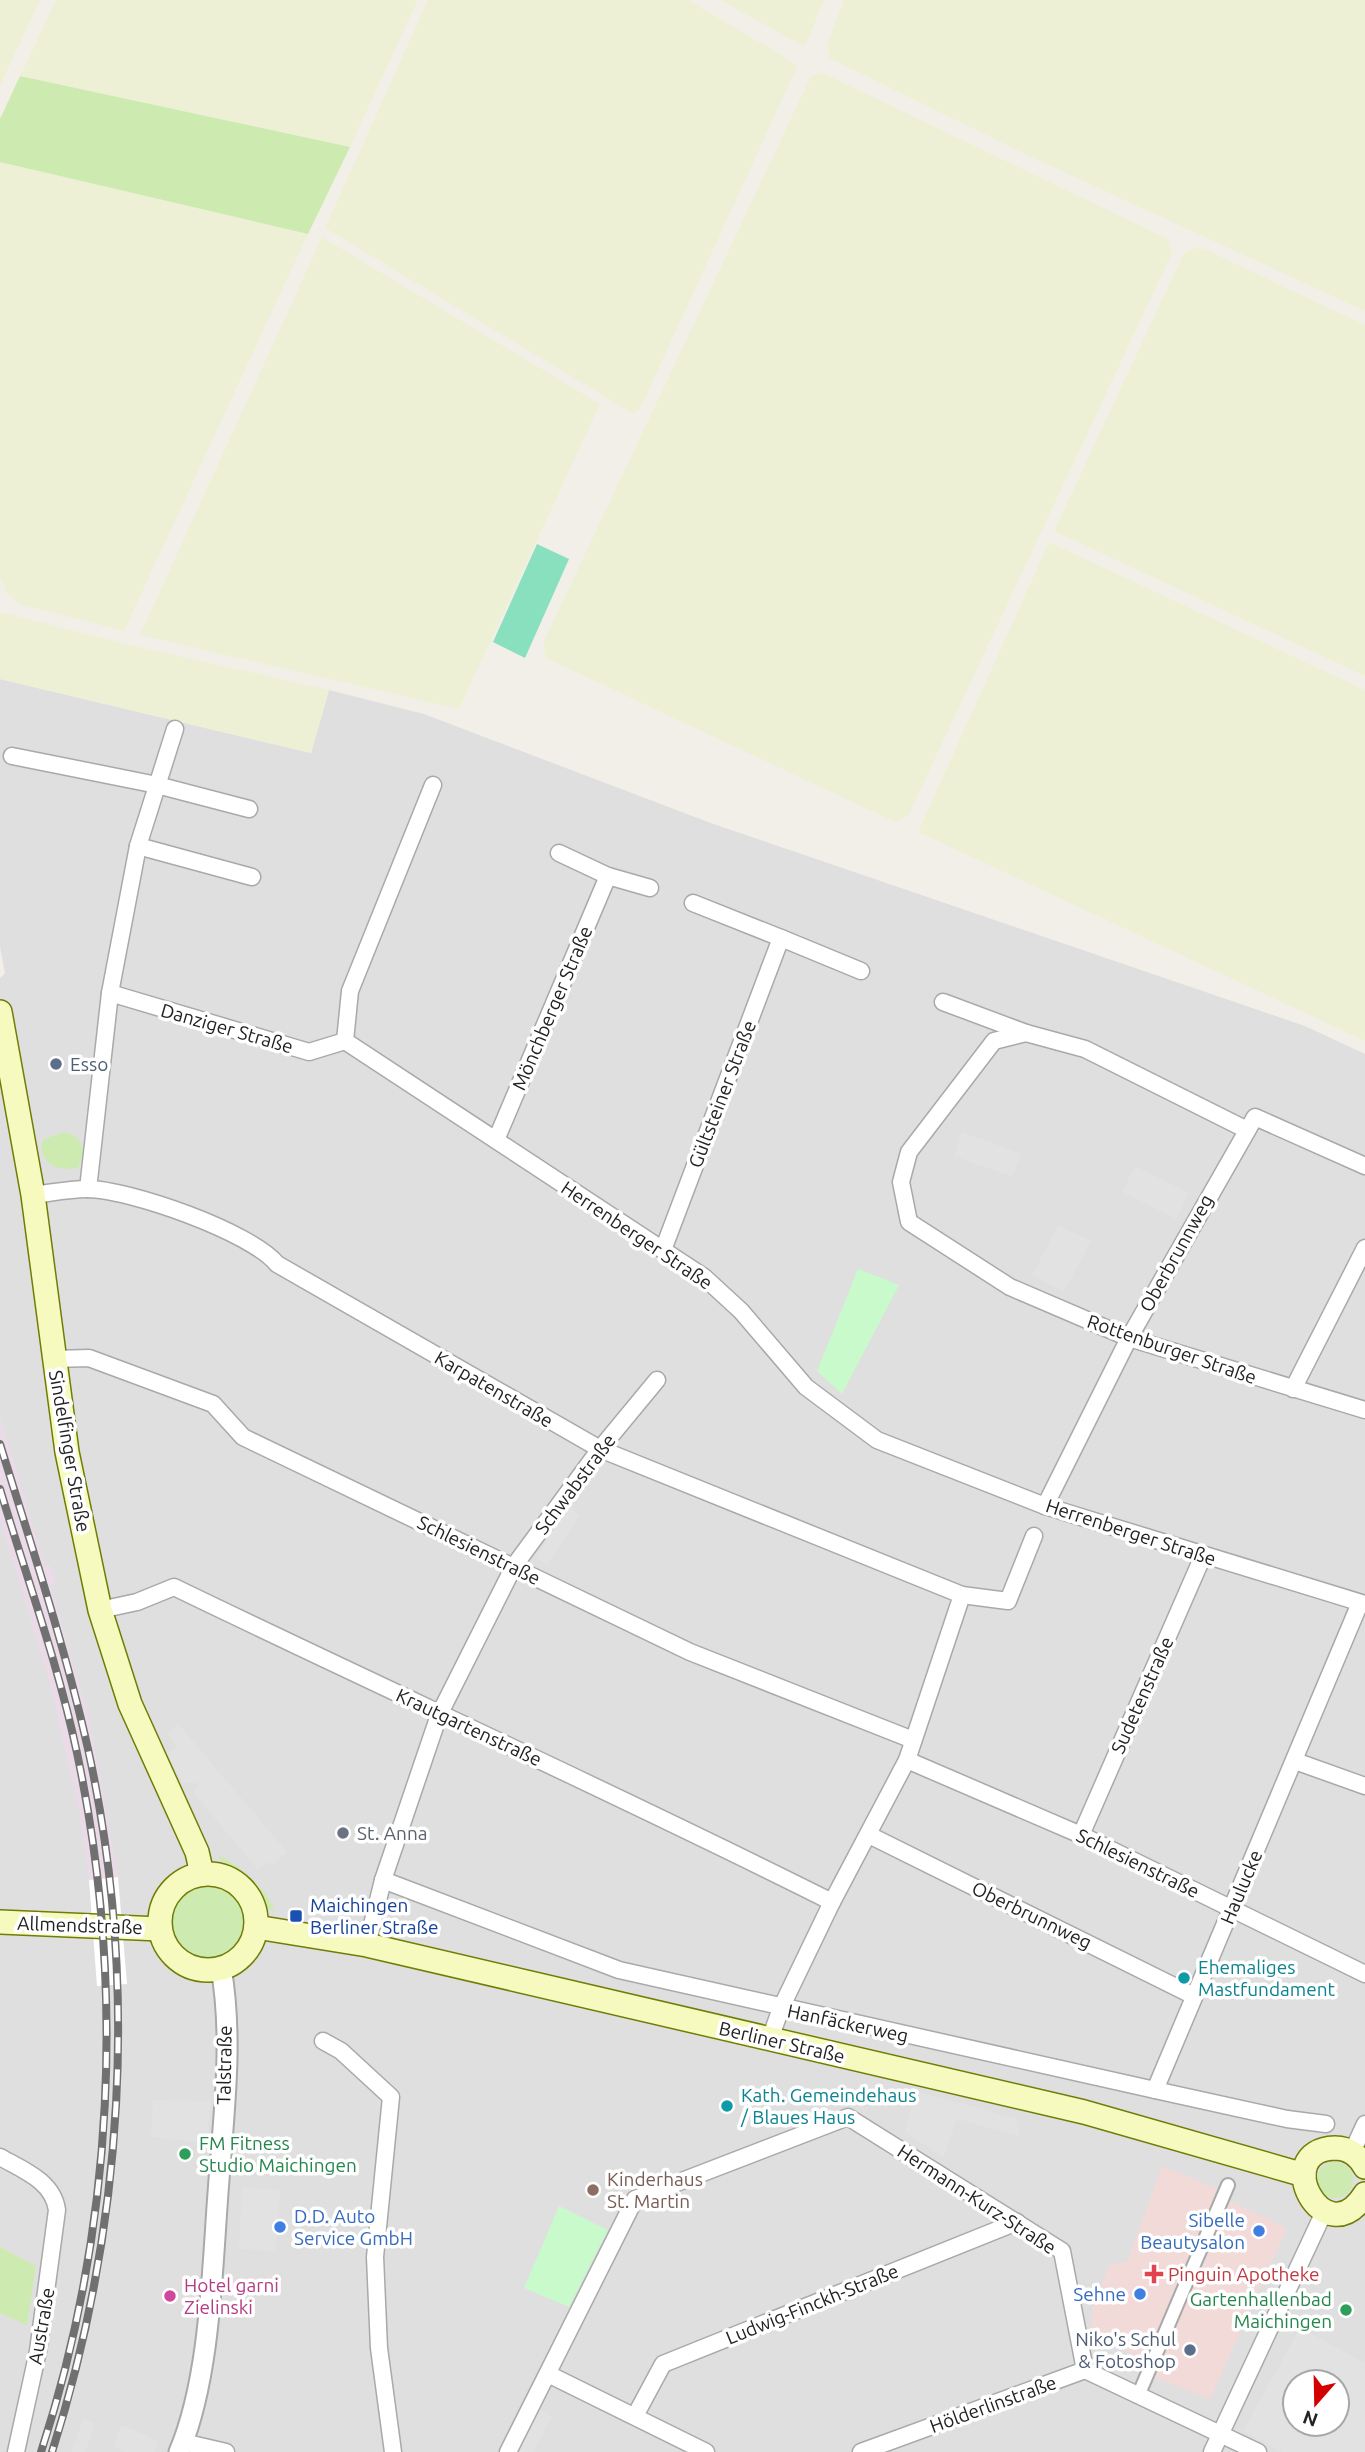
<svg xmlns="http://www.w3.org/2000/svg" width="1365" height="2452" font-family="Ubuntu,sans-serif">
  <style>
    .residential { fill: #e0dfdf; fill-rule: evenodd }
    .commercial { fill: #f2dad9 }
    .industrial { fill: #ebdbe8 }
    .farmland { fill: #eef0d5 }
    .grass { fill: #cdebb0 }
    .park { fill: #c8facc }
    .pitch { fill: #88e0be }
    .parking { fill: #e2e2e2; fill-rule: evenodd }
    .pier { fill: #fff }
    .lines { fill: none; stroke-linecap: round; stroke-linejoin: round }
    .pedestrian-casing { stroke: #a9a9a9; stroke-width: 16 }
    .minor-casing { stroke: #a9a9a9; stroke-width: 19 }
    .tertiary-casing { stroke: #a9a9a9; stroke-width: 23 }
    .secondary-casing { stroke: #707d05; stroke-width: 26 }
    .pedestrian { stroke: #fff; stroke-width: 12 }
    .minor { stroke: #fff; stroke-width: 16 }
    .tertiary { stroke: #fff; stroke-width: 19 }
    .secondary { stroke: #f7fabf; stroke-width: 23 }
    .rail-casing { stroke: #707070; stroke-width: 8 }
    .rail { stroke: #fff; stroke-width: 5; stroke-dasharray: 16; stroke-linecap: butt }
    .service-dot { fill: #5c6f8a; stroke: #fff; stroke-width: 2.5 }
    .worship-dot { fill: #6b7280; stroke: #fff; stroke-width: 2.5 }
    .transit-dot { fill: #1a4fb4; stroke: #fff; stroke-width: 2.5 }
    .culture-dot { fill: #0f9aa8; stroke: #fff; stroke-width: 2.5 }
    .leisure-dot { fill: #2e9e5b; stroke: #fff; stroke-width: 2.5 }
    .education-dot { fill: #8d6e63; stroke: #fff; stroke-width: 2.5 }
    .shop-dot { fill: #3f7fe0; stroke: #fff; stroke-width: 2.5 }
    .health-dot { fill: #e0444e; stroke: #fff; stroke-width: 2.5 }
    .hotel-dot { fill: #d1479c; stroke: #fff; stroke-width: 2.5 }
    .labels { text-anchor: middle; stroke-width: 7; stroke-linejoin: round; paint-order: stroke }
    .street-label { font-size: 19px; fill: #222; stroke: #fff }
    .service-label { font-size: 19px; fill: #4e5e75; stroke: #fff; text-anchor: start }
    .worship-label { font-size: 19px; fill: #5b616d; stroke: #fff; text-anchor: start }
    .transit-label { font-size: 19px; fill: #164399; stroke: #fff; text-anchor: start }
    .culture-label { font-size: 19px; fill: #0d838f; stroke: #fff; text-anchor: start }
    .leisure-label { font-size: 19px; fill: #27864d; stroke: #fff; text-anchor: start }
    .education-label { font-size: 19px; fill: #785e54; stroke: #fff; text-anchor: start }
    .shop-label { font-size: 19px; fill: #366cbe; stroke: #fff; text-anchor: end }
    .health-label { font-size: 19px; fill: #be3a42; stroke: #fff; text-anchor: start }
    .hotel-label { font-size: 19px; fill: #b23c85; stroke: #fff; text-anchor: start }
  </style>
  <rect width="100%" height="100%" fill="#f2efe9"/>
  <path class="residential" d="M0 679 311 753 329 690 424 714 708 822 1305 1026 1365 1054V2452H0V978L5 973 0 947ZM1295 2382H1337V2424H1295Z"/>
  <path class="commercial" d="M1162 2166 1217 2189 1214 2194 1287 2228 1210 2399 1139 2371 1143 2359 1090 2334 1092 2309 1110 2264 1127 2262Z"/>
  <path class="industrial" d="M0 1416 45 1566 50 1565 56 1582 50 1585 90 1722 118 1877 89 1880 79 1810 48 1676 0 1519Z"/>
  <g class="farmland">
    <path d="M0 0H40L0 86Z"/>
    <path d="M56 0H418L350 147 20 76Z"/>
    <path d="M428 0H688L785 57 797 67 640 409 632 413 325 228Z"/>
    <path d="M720 0H824L805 47Z"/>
    <path d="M844 0H1365V311L1029 156 829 58 828 41Z"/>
    <path d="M821 72 1168 239 1172 253 908 816 895 822 546 658 543 643 811 76Z"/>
    <path d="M0 162 308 234 124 631 19 604 6 592 0 575Z"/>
    <path d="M322 237 600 404 459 709 140 635Z"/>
    <path d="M1194 248 1204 249 1365 325V676L1054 531 1184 253Z"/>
    <path d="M1049 542 1365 690V1041L918 832Z"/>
    <path d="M0 612 130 645 329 690 311 753 0 679Z"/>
  </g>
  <g class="grass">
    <path d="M20 76 350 147 308 234 0 162V119Z"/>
    <path d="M65 1132C84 1138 87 1151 78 1168 59 1171 44 1167 41 1146L44 1139Z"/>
    <path d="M216 1855C234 1859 273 1895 274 1912L266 1908 251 1888Z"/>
    <circle cx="208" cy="1922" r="37"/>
    <circle cx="1335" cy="2180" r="18"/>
    <path d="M0 2247 36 2266 27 2325 0 2313Z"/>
  </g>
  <g class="park">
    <path d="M858 1269 899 1285 842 1394 817 1371Z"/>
    <path d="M559 2206 608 2230 569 2307 524 2288Z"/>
  </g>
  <path class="pitch" d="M537 544 569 559 525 658 493 642Z"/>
  <g class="parking">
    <path d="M962 1132 1022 1154 1013 1177 954 1156Z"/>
    <path d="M1135 1166 1189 1193 1176 1219 1122 1192Z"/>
    <path d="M1058 1225 1091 1241 1064 1292 1032 1275Z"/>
    <path d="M569 1507 580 1515 547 1565 536 1558Z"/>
    <path d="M178 1724 287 1852 273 1866 268 1862 258 1870 193 1792 198 1786 197 1783H183L166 1753 178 1747 167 1733Z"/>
    <path d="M916 2091 1017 2119 1019 2136 957 2119 943 2157 905 2132Z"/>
    <path d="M153 2100 211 2101 206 2143 151 2137Z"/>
    <path d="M242 2188 280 2190 276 2251 239 2249Z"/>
    <path d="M1300 2328 1365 2363V2452H1282L1243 2431ZM1295 2382H1337V2424H1295Z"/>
    <path d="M539 2409 552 2416 534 2452H517Z"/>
    <path d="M83 2419 95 2423 85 2452H71Z"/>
    <path d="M121 2425 159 2441 154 2452H125L113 2446Z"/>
  </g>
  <path class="pier" d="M118 1877 127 1984 97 1986 89 1880Z"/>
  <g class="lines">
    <g class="pedestrian-casing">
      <path id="pedestrian" d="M1138 2396 1228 2185"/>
    </g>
    <g class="minor-casing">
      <g id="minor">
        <path d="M12 756 157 785 249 809"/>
        <path d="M433 785 350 991 345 1041 704 1277 741 1311 806 1387 877 1440 1045 1506 1365 1604"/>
        <path d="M138 846 252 877"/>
        <path d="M559 853 608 876 650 888"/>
        <path d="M693 903 781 938"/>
        <path d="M110 993 309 1052 345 1041"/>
        <path d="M943 1002 1026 1033"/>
        <path d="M1245 1129 1085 1049 1026 1033 994 1041 909 1152 901 1182 909 1222 1010 1287 1129 1338 1365 1410"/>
        <path d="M496 1140 608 876"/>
        <path d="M88 1189 110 993 138 846 175 729"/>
        <path d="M33 1195C50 1193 69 1189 87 1189 129 1189 251 1232 277 1264L600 1449 962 1595 1008 1601 1034 1536"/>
        <path d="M663 1250 781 938 861 971"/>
        <path d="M54 1359 89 1358 213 1404 243 1437 690 1652 913 1740"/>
        <path d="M1293 1389 1365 1248"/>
        <path d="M1045 1506 1129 1338 1255 1117 1365 1166"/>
        <path d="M100 1610 137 1602 174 1587C393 1693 615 1793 832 1902"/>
        <path d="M907 1760 1081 1835 1365 1974"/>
        <path d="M1295 1761 1365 1786"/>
        <path d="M869 1835 1194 1996"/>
        <path d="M1081 1835 1203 1556"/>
        <path d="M383 1880 619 1970 1155 2090 1287 2119 1326 2124"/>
        <path d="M367 1945 383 1880 439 1715 514 1566 600 1449 657 1380"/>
        <path d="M770 2039 781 2008 832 1902 907 1760 962 1595"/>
        <path d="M323 2041 341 2051 391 2097 375 2257 379 2348 393 2452"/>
        <path d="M1155 2090 1360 1603"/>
        <path d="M1352 2152 1365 2124"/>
        <path d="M0 2157C23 2170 53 2181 57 2210L38 2351 16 2452"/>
        <path d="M548 2374 706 2452"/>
        <path d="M635 2416 663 2364 1017 2222"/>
        <path d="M183 2442 226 2452"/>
        <path d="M508 2452 635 2199 848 2117 1062 2251 1085 2370 1258 2452"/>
        <path d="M861 2452 1085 2370"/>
        <path d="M1212 2452 1325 2210"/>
      </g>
    </g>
    <g class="tertiary-casing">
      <path id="tertiary" d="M179 2452C210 2379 212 2272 218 2193 223 2120 234 2041 221 1968"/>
    </g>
    <g class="secondary-casing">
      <g id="secondary">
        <path d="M0 1012 33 1195 67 1452 100 1610 130 1704 197 1852 202 1874"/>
        <circle cx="208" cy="1922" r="48"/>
        <path d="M0 1922 160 1929"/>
        <path d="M256 1927 367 1945 1084 2112 1304 2175"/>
        <path d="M1365 2167C1359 2156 1349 2148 1335 2148 1268 2150 1325 2258 1365 2194"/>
      </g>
    </g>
    <use href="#pedestrian" class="pedestrian"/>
    <use href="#minor" class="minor"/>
    <use href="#tertiary" class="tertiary"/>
    <use href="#secondary" class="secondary"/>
    <g class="rail-casing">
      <g id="rail">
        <path d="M0 1444C31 1545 65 1646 88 1749 139 1981 124 2226 52 2452"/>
        <path d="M0 1489C26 1576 58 1663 77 1753 126 1984 114 2228 41 2452"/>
      </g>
    </g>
    <use href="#rail" class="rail"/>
  </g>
  <g class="service-dot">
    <circle cx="56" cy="1064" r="7"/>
    <circle cx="1190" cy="2350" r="7"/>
  </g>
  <circle class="worship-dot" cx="343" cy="1833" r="7"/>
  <rect class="transit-dot" x="289" y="1909" width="14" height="14" rx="3.5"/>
  <g class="culture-dot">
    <circle cx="1184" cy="1978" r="7"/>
    <circle cx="727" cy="2106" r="7"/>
  </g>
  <g class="leisure-dot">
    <circle cx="185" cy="2154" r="7"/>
    <circle cx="1346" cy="2310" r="7"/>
  </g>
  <circle class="education-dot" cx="593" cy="2190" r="7"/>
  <g class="shop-dot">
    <circle cx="280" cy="2227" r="7"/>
    <circle cx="1259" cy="2231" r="7"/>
    <circle cx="1140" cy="2294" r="7"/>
  </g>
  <path class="health-dot" d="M1150.5 2263.5h7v7h7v7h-7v7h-7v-7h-7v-7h7z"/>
  <circle class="hotel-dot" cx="170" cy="2296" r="7"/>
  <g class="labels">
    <g class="street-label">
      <text transform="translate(552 1008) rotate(-67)" y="7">Mönchberger Straße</text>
      <text transform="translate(227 1028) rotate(16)" y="7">Danziger Straße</text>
      <text transform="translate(722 1094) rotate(-69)" y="7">Gültsteiner Straße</text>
      <text transform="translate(637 1235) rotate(34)" y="7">Herrenberger Straße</text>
      <text transform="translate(1176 1253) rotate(-61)" y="7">Oberbrunnweg</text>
      <text transform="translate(1172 1349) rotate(19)" y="7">Rottenburger Straße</text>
      <text transform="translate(494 1389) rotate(30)" y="7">Karpatenstraße</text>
      <text transform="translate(70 1451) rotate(80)" y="7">Sindelfinger Straße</text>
      <text transform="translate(575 1484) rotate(-53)" y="7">Schwabstraße</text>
      <text transform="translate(1131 1532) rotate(18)" y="7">Herrenberger Straße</text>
      <text transform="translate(479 1550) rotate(26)" y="7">Schlesienstraße</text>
      <text transform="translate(1142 1695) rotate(-66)" y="7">Sudetenstraße</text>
      <text transform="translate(469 1727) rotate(25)" y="7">Krautgartenstraße</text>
      <text transform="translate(1138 1863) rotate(26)" y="7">Schlesienstraße</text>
      <text transform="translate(1241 1887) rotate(-67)" y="7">Haulucke</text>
      <text transform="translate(1032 1915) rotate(26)" y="7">Oberbrunnweg</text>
      <text transform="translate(80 1925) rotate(2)" y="7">Allmendstraße</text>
      <text transform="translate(848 2023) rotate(12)" y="7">Hanfäckerweg</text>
      <text transform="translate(782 2042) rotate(13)" y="7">Berliner Straße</text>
      <text transform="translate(224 2065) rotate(-89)" y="7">Talstraße</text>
      <text transform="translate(977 2199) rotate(33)" y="7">Hermann-Kurz-Straße</text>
      <text transform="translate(812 2304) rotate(-22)" y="7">Ludwig-Finckh-Straße</text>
      <text transform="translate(41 2326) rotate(-80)" y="7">Austraße</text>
      <text transform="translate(993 2404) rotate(-20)" y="7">Hölderlinstraße</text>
    </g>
    <g class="service-label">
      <text x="70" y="1071">Esso</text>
      <text x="1176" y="2346" text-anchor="end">Niko's Schul<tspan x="1176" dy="22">&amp; Fotoshop</tspan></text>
    </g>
    <g class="worship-label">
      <text x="357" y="1840">St. Anna</text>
    </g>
    <g class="transit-label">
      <text x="310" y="1912">Maichingen<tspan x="310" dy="22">Berliner Straße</tspan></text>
    </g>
    <g class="culture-label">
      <text x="1198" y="1974">Ehemaliges<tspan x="1198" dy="22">Mastfundament</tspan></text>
      <text x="741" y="2102">Kath. Gemeindehaus<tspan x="741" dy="22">/ Blaues Haus</tspan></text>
    </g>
    <g class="leisure-label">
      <text x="199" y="2150">FM Fitness<tspan x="199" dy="22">Studio Maichingen</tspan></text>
      <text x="1332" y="2306" text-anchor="end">Gartenhallenbad<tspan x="1332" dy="22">Maichingen</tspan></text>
    </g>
    <g class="education-label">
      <text x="607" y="2186">Kinderhaus<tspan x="607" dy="22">St. Martin</tspan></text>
    </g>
    <g class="shop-label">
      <text x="294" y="2223" text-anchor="start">D.D. Auto<tspan x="294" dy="22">Service GmbH</tspan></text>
      <text x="1245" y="2227">Sibelle<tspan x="1245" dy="22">Beautysalon</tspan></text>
      <text x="1126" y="2301">Sehne</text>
    </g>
    <g class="health-label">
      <text x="1168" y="2281">Pinguin Apotheke</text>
    </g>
    <g class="hotel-label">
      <text x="184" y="2292">Hotel garni<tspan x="184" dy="22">Zielinski</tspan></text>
    </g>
  </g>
  <g transform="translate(1316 2403) rotate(200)"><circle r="33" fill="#ffffff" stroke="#a7a7a7" stroke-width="2"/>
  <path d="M0-5L12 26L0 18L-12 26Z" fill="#d40000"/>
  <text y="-10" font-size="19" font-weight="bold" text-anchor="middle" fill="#222222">N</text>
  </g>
</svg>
